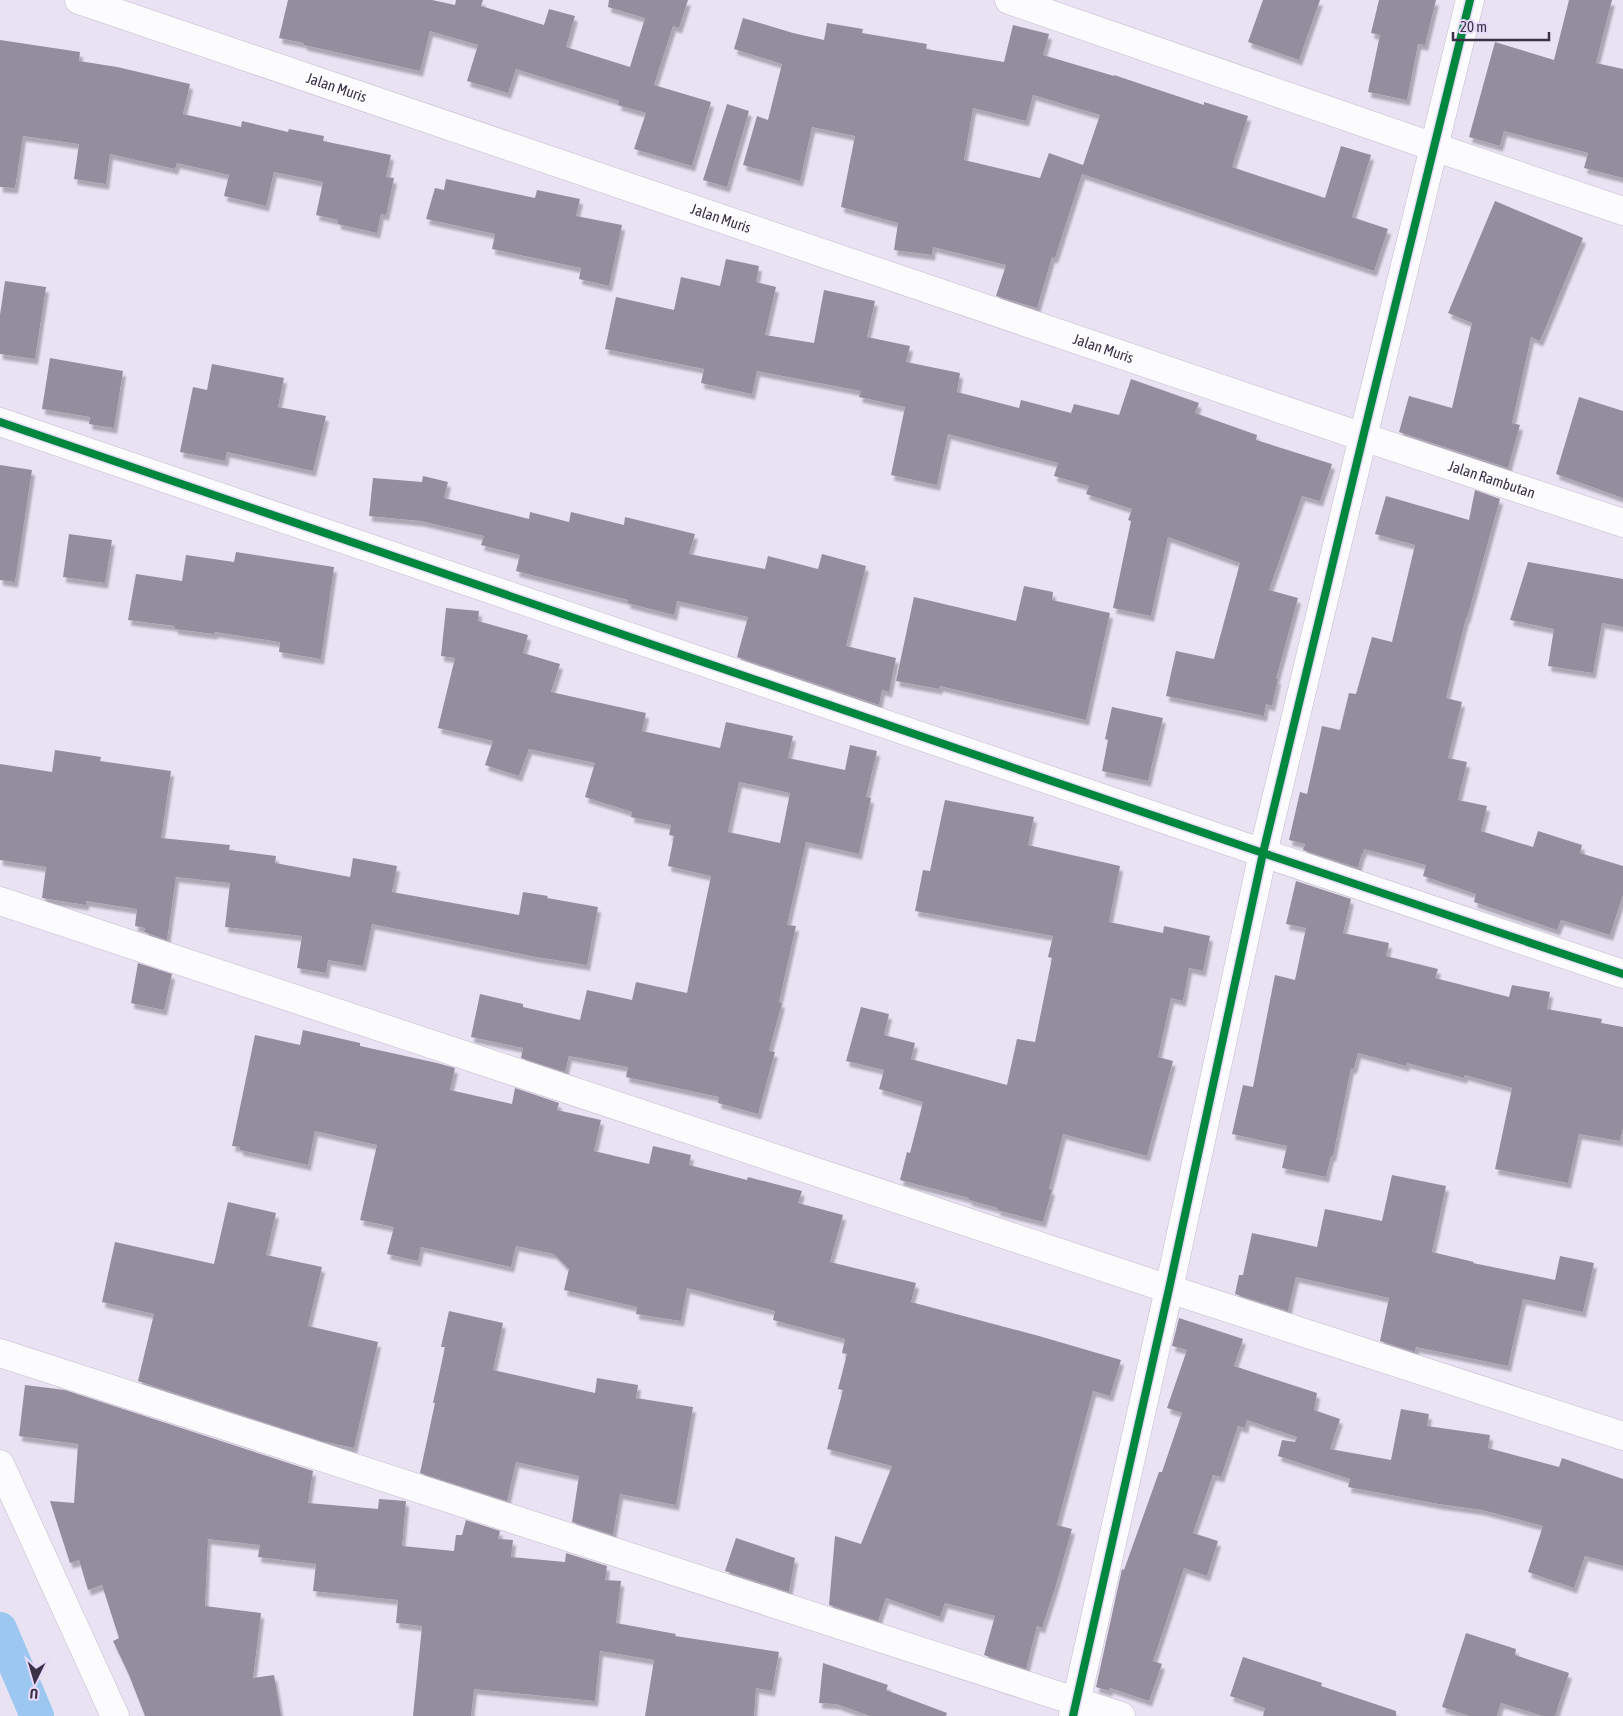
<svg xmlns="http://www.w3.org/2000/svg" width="1623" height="1716" font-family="'Asap Condensed',sans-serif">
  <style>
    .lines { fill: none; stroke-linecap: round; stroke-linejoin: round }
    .canal { stroke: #9bc7f0; stroke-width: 34 }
    .building { fill: #948d9d; fill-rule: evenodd; filter: url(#shadow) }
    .minor-casing { stroke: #c3bdce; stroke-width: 29 }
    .minor { stroke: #fcfbfd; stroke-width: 28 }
    .cycleway-casing { stroke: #e7dafb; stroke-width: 11 }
    .cycleway { stroke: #00873e; stroke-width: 8 }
    .labels { text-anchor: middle; stroke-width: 5; stroke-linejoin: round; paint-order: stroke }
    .street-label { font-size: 15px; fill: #3b3247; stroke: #e7dafb }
  </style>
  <defs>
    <filter id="shadow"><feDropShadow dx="3" dy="5.5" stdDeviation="1" flood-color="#0004"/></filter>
  </defs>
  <rect width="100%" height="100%" fill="#e8e2f3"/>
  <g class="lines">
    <path class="canal" d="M0 1629 37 1716"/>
  </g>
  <g class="building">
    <path d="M288 0H432L455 5 456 0H483L481 6 544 25 549 9 575 16 566 47 630 67 645 18 608 7 609 0H688L679 28 673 26 654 85 711 102 692 166 634 149 646 113 618 105 619 101 516 69 508 93 467 81 478 45 430 31 420 71 304 45V43L279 38Z"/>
    <path d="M1263 0H1320L1299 60 1248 42Z"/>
    <path d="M1379 0H1436L1425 45 1418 44 1407 100 1368 92 1380 35 1371 33Z"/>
    <path d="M1569 0H1612L1596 63 1623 69V178L1584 168 1588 153 1504 131 1500 146 1469 137 1495 42 1554 60Z"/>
    <path d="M743 18 793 33 824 40 827 23 863 29 862 33 927 44 926 49 1004 62 1013 25 1049 34 1043 55 1114 76V75L1204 105V102L1248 116 1232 167 1325 198 1341 146 1371 155 1352 217 1388 229 1374 271 1082 174 1055 258 1052 257 1037 308 996 296 1006 265 933 247 932 255 894 250 898 223 841 207 855 136 812 127 800 181 743 165 757 116 768 120 782 64 734 49ZM1033 95 1100 115 1083 165 1049 153 1040 178 964 160 973 108 1026 121Z"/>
    <path d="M0 40 80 52 79 61 117 67 190 84 183 114 241 127 242 121 288 132 289 129 324 136 323 141 391 155 386 177 394 178 386 215 381 214 377 233 338 224V220L316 215 323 182 274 172 266 206 224 196 229 175 177 163 175 169 110 154 106 184 74 179 79 144 23 136 15 188 0 187Z"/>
    <path d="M727 104 749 111 727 187 703 180Z"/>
    <path d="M446 179 535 198 537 190 580 199 576 216 622 225 609 286 579 279 581 268 492 249 495 234 426 219 435 188 444 190Z"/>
    <path d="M1495 201 1583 238 1540 341 1531 337 1512 423 1520 425 1508 468 1399 432 1409 396 1452 408 1472 323 1448 313Z"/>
    <path d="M726 259 759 266 756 282 776 287 765 335 814 343 824 290 875 301 867 337 910 346 906 362 960 373 957 392 1019 408 1021 400 1071 413 1074 404 1119 415 1131 379 1199 403 1195 413 1257 435 1256 440 1332 464 1320 501 1302 496 1269 590 1298 598 1276 679H1278L1272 706 1266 704 1264 716 1166 696 1176 651 1214 659 1240 563 1168 537 1151 616 1113 608 1131 521 1128 520 1132 509 1086 494 1089 486 1054 476 1058 463 948 434 937 485 891 475 905 407 859 397 861 391 757 371 752 394 701 383 704 369 605 349 616 297 674 310 681 277 720 286Z"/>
    <path d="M5 281 46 287 35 359 0 354V315Z"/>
    <path d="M50 358 123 371 114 428 89 424 90 417 42 409Z"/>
    <path d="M212 364 284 378 278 407 326 416 313 471 227 452 225 461 180 452 193 387 207 390Z"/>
    <path d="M1579 397 1623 411V498L1556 474Z"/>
    <path d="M0 465 32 470 15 582 0 580Z"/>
    <path d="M423 476 448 482 444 498 529 519 530 512 569 522 571 512 624 525 625 517 695 534 689 554 765 569 768 556 818 569 822 554 866 566 846 646 896 658 889 692 882 690 879 705 737 657 748 617 677 601 674 615 627 603 628 600 516 571 520 555 481 545 484 536 421 521 369 516 373 478 422 482Z"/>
    <path d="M1475 490 1500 499 1467 618H1466L1446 698 1462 702 1448 758 1467 762 1458 800 1487 806 1481 831 1533 847 1538 831 1582 845 1580 853 1623 866V895L1610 935 1561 920 1557 930 1474 902 1476 894 1423 876 1426 865 1364 849 1363 853H1362L1358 868 1303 850 1305 844 1289 840 1300 792 1307 794 1322 726 1340 730 1349 693 1356 694 1372 637 1392 642 1415 545 1375 534 1386 496 1469 520Z"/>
    <path d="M69 534 112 540 105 583 63 577Z"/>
    <path d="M236 552 334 567 321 659 279 652 280 642 215 632 214 634 175 629V626L128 620 136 574 182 581 186 555 234 562Z"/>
    <path d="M1528 562 1623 579V627L1602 623 1593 673 1548 666 1554 629 1510 620Z"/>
    <path d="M1024 586 1053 592 1052 600 1110 613 1086 720 940 686 939 689 896 681 914 597 1016 621Z"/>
    <path d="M446 608 479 611 478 621 528 635 523 653 560 664 551 692 646 713 642 731 720 748 726 722 793 736 788 758 845 770 850 745 877 751 866 797 871 798 859 854 806 842 787 925 796 926 779 1002 782 1003 769 1051 775 1052 758 1114 718 1103 719 1097 626 1077 628 1067 569 1056 565 1072 521 1058 523 1048 471 1037 480 994 523 1004V1007L580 1020 587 990 632 1000 636 982 687 993 711 876 668 866 674 836 669 835 671 825 631 817 632 812 585 797 595 763 529 749 519 776 485 765 493 741 438 728 455 658 441 656ZM739 782 790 793 780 843 728 832Z"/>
    <path d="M1112 707 1163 718 1148 781 1102 771 1108 740 1105 739Z"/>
    <path d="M55 750 101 757 100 761 171 771 161 838 230 845 229 850 276 856 275 863 350 877 353 858 397 866 392 892 519 915 523 892 548 896 547 898 598 907 587 965 536 957 372 924 363 966 328 960 326 973 297 968 302 936 225 927 230 883 176 877 167 940 144 932 145 928 135 926 137 909 86 901V905L42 898 46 867 0 860V764L52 772Z"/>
    <path d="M945 800 1034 817 1028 845 1120 866 1109 922 1163 933 1164 926 1210 936 1203 971 1189 968 1183 1001 1171 998 1158 1057 1173 1061 1147 1156 1063 1134 1049 1189 1052 1190 1043 1222 997 1210 998 1208 969 1200V1198L900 1180 907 1152 910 1153 923 1102 879 1089 884 1070 846 1061 861 1007 889 1014 884 1035 915 1043 911 1059 1007 1085 1017 1039 1035 1042 1052 958 1048 957 1053 936 915 911 923 870 930 871Z"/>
    <path d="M1296 881 1351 899 1343 933 1389 943 1386 956 1438 969 1435 978 1509 997 1512 985 1550 992 1547 1009 1602 1019 1601 1023 1623 1027V1128L1620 1141 1579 1134 1568 1183 1495 1169 1512 1088 1465 1075 1464 1078 1407 1063 1406 1066 1358 1053 1354 1068H1351L1333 1156H1331L1326 1177 1282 1168 1287 1146 1232 1134 1243 1085 1253 1087 1275 975 1295 980 1306 928 1286 924Z"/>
    <path d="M138 963 172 974 164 1010 131 1003Z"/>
    <path d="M303 1030 360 1043V1046L437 1063 455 1068 450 1090 512 1104 515 1088 559 1103 557 1110 601 1120 594 1151 649 1164 653 1146 691 1155 689 1165 747 1180 748 1177 802 1191 798 1203 843 1215 830 1262 916 1283 911 1302 1039 1336 1121 1360 1110 1396 1093 1391 1057 1525 1072 1529 1056 1585 1042 1628 1037 1626 1026 1669 984 1655 995 1616 945 1603 940 1617 886 1598 878 1621 829 1605 835 1536 861 1544 892 1466 827 1449 843 1390 838 1389 847 1354 842 1353 845 1339 773 1320 775 1311 687 1288 681 1321 636 1314 637 1307 564 1290 569 1269 554 1254 516 1246 511 1267 421 1247 418 1261 387 1254 394 1227 360 1220 377 1145 315 1131 308 1165 240 1150V1147L232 1146 255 1035 300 1045Z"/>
    <path d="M1392 1175 1446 1186 1432 1252 1474 1262 1473 1263 1555 1280 1560 1256 1594 1263 1583 1312 1523 1299 1508 1366 1416 1347 1415 1352 1380 1341 1389 1298 1296 1277 1288 1311 1235 1294 1239 1275H1243L1252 1233 1317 1247 1325 1209 1382 1221Z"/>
    <path d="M228 1202 276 1213 266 1255 322 1267 308 1326 378 1342 354 1448 321 1441 138 1381 154 1314 102 1302 115 1242 214 1264Z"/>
    <path d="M449 1311 503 1323 493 1370 595 1393 597 1378 638 1385 636 1398 693 1407 676 1505 620 1494 613 1535 572 1522 579 1476 516 1462 507 1501 420 1473 435 1403H433L445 1347H441Z"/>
    <path d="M1179 1318 1243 1339 1234 1366 1317 1393 1314 1410 1340 1419 1330 1449 1391 1460 1401 1409 1429 1414 1427 1426 1490 1435 1488 1448 1559 1467 1562 1458 1623 1479V1566L1585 1556 1574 1588 1528 1572 1543 1526 1482 1510 1439 1504 1348 1487 1350 1479 1278 1456 1282 1440 1295 1442 1297 1437 1247 1420 1245 1428 1238 1426 1221 1477 1213 1475 1193 1533 1218 1541 1207 1576 1184 1568 1153 1661 1162 1664 1149 1701 1110 1688 1109 1691 1096 1687 1122 1569 1124 1570 1159 1472H1162L1182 1413 1167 1408 1187 1350 1172 1346Z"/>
    <path d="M25 1385 65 1390 313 1471 308 1503 378 1509 379 1499 406 1501 402 1546 454 1551 456 1535H462L466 1520 500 1531 498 1539 513 1540 511 1557 565 1562 566 1553 607 1566 605 1580 621 1581 616 1623 676 1634 675 1636 779 1652 772 1691 756 1688 754 1716H645L654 1660 600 1651 595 1701 474 1689 471 1716H413L422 1626 396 1623 398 1600 313 1591 316 1564 258 1557 260 1545 208 1539 205 1606 261 1613 253 1678 274 1675 281 1716H145L129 1675 113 1641 119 1638 102 1585 88 1590 79 1560 70 1563 50 1501 74 1503 78 1444 19 1436Z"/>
    <path d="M736 1538 795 1558 789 1592 725 1571Z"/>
    <path d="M1466 1633 1516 1649 1515 1655 1569 1673 1555 1716H1543L1501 1703 1497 1716H1469L1442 1707Z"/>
    <path d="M1243 1657 1322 1683 1321 1686 1396 1711V1716H1263L1265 1708 1230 1696Z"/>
    <path d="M823 1663 888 1685 886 1690 947 1713 946 1716H870L836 1704 819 1703Z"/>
  </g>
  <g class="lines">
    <g class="minor-casing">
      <g id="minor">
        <path id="s1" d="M79 0 1363 437 1623 523"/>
        <path d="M1009 0 1434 147 1623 211"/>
        <path d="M0 422 1263 853 1623 974"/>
        <path d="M0 901 1169 1289 1623 1436"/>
        <path d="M0 1353 1121 1716"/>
        <path d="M0 1464 115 1716"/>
        <path d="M1073 1716 1169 1289 1263 853 1363 437 1470 0"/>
      </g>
    </g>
    <use href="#minor" class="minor"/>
    <g class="cycleway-casing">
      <g id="cycleway">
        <path d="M0 422 1263 853 1623 974"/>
        <path d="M1073 1716 1169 1289 1263 853 1363 437 1470 0"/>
      </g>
    </g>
    <use href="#cycleway" class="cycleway"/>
  </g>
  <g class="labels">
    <g class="street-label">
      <text dy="5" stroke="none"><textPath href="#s1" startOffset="272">Jalan Muris</textPath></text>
      <text dy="5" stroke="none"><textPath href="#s1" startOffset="678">Jalan Muris</textPath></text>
      <text dy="5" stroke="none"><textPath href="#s1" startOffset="1082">Jalan Muris</textPath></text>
      <text dy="5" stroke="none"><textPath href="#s1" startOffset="1492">Jalan Rambutan</textPath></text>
    </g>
  </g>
  <g transform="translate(35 1681) rotate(185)" stroke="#e7dafb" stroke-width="4" paint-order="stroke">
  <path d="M0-4L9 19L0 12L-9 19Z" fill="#3b3247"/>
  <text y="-8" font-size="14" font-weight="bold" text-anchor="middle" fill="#3b3247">U</text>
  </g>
  <path d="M1453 32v8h96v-8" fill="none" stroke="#3b3247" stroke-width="2.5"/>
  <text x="1460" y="32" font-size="15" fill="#3b3247" stroke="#e7dafb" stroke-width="4" paint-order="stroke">20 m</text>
</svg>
